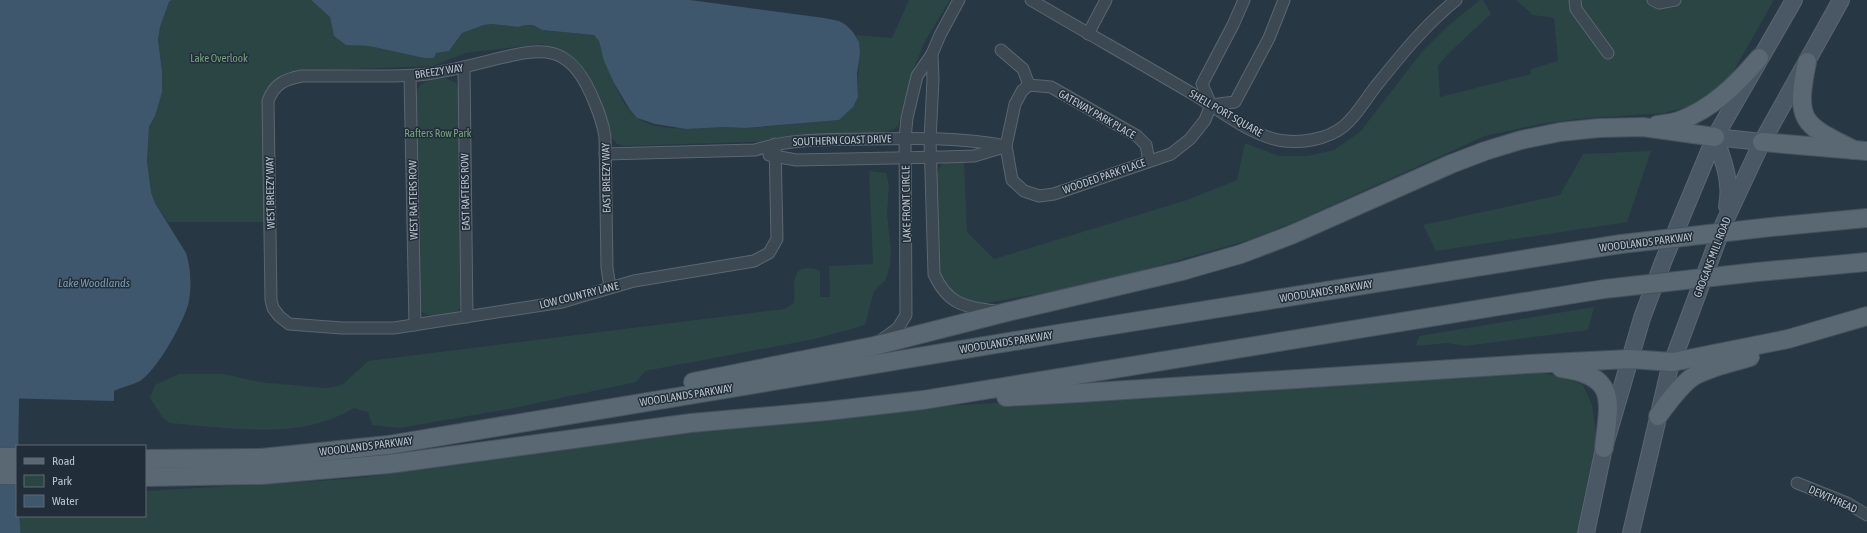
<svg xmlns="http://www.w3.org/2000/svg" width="1867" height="533" font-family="'Asap Condensed',sans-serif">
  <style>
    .green { fill: #2a4544 }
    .water { fill: #3e576c }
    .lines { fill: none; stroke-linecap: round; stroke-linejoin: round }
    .river { stroke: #3e576c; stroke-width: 21 }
    .minor-casing { stroke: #5b6671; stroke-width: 13 }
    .secondary-casing { stroke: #5b6671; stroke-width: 18 }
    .primary-casing { stroke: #46525d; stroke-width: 20 }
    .minor { stroke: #3c4953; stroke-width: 11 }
    .secondary { stroke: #4a5866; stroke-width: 16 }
    .primary { stroke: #5a6873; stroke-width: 18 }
    .primary-bridge-casing { stroke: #46525d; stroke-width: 20; stroke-linecap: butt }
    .primary-bridge { stroke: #5a6873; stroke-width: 18 }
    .labels { text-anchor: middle; stroke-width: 3; stroke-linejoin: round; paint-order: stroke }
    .park-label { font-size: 11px; fill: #78a27d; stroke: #212e39 }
    .street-label { font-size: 11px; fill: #bac3cd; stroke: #212e39 }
    .water-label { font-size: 12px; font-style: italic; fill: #7a97af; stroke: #212e39 }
  </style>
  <rect width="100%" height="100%" fill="#283744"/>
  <g class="green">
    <path d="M172 0H311L330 17 334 36 358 46H369L424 58 436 53 449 51 462 33 484 25 492 24 518 27 526 25H533L542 30 594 35 599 41C606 62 618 102 636 117 655 133 700 128 723 127 731 126 739 128 747 128 778 126 808 122 839 120L858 97C856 79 863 50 856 35L892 38 909 0H950L925 41 915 65 898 126 894 129 868 138 624 146 617 144 611 136 574 58 542 44 465 53 433 66 300 71 284 75 271 85 265 222H168L155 203 151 192 147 161 149 127 155 116 162 71 158 40 160 27 169 2Z"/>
    <path d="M1480 0H1483L1491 14 1450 52 1438 66 1440 97 1531 74V69L1558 61 1554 18 1533 15 1516 0H1774L1733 72 1722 86 1703 102 1665 113 1588 118 1545 123 1485 136 1290 224 1249 240 1109 280 1107 278H1105V280L1082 286 981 304C958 300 949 292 939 271L937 174C942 158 949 161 964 161L967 232 994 259 1187 200 1237 180 1245 143 1279 156H1307L1334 150 1360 132 1421 53 1449 25Z"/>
    <path d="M445 78 456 83 459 91 462 300C461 305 460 309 457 312 449 317 429 318 422 312L419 305 416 93C420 79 433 80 445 78Z"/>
    <path d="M1651 151 1627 222 1436 251 1423 225 1560 195 1583 154Z"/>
    <path d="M869 171 886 173 889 185 887 214 891 250 890 265 886 279 874 291 865 325 815 339 645 371 636 382 509 409 399 428 372 425 368 412 354 408C301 441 230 428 170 423L163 418 150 398 155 385 179 374H224L259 382 326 388 342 385 368 361 785 309 794 303C796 291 789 269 807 268 813 268 815 268 820 271V297H830L829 266 873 264Z"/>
    <path d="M1594 307 1588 330 1465 346 1447 343 1416 346 1419 336Z"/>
    <path d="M1543 373 1564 377 1583 385 1592 405 1597 440 1583 502 1578 533H0V486L17 487V516H145V491L319 481 368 477 583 442 865 411 1334 382 1464 378Z"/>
  </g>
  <g class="water">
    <path d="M0 0H172L169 2 160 27 158 40 162 71V92L155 116 149 127 147 161 151 192 155 203 186 253C191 268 192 290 188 305 182 325 157 370 140 381 132 385 122 387 114 391V401L0 398Z"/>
    <path d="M311 0H690L824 18 839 21 846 25 853 32 859 42 860 53 857 74 858 97 853 107 839 120 746 128 725 127 686 129 655 124 637 118 630 110 614 83 604 61 599 41 594 35 542 30 533 25H526L518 27 492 24 484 25 462 33 449 51 436 53 434 58H424L369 46 346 45 334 36 330 17Z"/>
  </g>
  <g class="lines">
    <path class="river" d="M9 371 7 493 10 533"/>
    <g class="minor-casing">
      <g id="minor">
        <path d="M1031 0C1085 32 1139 62 1193 94 1220 110 1247 133 1278 140 1299 144 1327 140 1344 126 1358 114 1365 100 1376 86 1401 55 1425 25 1456 0"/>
        <path d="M1575 0 1576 9 1608 53"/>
        <path d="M1653 0 1659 3 1675 0"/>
        <path d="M1088 34 1106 0"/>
        <path d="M1001 50 1023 69 1029 85"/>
        <path d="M932 54 933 79 930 140 934 274C948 305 965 307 996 311"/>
        <path d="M464 67 467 317"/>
        <path d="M410 76 415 325"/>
        <path d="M1211 105 1235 102 1269 38 1284 0"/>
        <path d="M1211 105 1202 84 1233 25 1244 0"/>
        <path d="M605 154 755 150C793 138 827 140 866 139 913 138 961 137 1006 146"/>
        <path d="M769 155 796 160 944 157 974 156 1004 147"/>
        <path d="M1149 161 1146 145 1137 136 1051 87 1029 85 1022 91 1015 104 1006 146 1012 180 1024 191 1039 196 1054 194 1171 154 1190 139 1205 120 1211 105"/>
        <path d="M610 287 607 268 605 137C603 121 597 108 591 94 568 43 542 48 496 59 473 65 450 71 427 74 411 76 394 76 378 76 353 76 327 76 302 76 285 79 274 84 268 101L271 300 273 308 279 316 289 324 342 328H394L562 302 634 281 754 261 769 253 777 239 775 144"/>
        <path d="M880 341 898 328 906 315 905 139 907 118 917 76 932 54 940 35 959 0"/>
        <path d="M1797 483 1847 503 1867 515"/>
      </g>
    </g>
    <g class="secondary-casing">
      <g id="secondary">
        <path d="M1715 137C1723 160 1732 182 1727 206"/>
        <path d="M1715 137 1762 142"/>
        <path d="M1586 533 1604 448 1642 318 1663 262 1715 137 1794 0"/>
        <path d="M1631 533 1669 371 1724 223 1762 142 1841 0"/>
      </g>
    </g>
    <g class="primary-casing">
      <g id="primary">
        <path d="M1807 62C1795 122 1802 124 1854 150"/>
        <path d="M1657 125C1664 124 1672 123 1679 121 1712 109 1737 84 1759 58"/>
        <path d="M1762 142 1867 151"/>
        <path d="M1771 227 1867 218"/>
        <path d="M1757 272 1867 262"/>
        <path d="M1561 368C1619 376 1609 402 1604 448"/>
        <path d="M693 382 874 346 1007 312 1182 271 1241 254 1291 235 1451 164 1485 151 1521 140 1560 132 1599 128 1643 127 1715 137"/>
        <path d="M1006 397 1079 393 1529 364 1630 359 1673 362 1788 339 1867 316"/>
        <path d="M1658 416C1668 403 1678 388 1691 378 1708 367 1732 363 1750 357"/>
        <path d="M0 457H17"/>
        <path d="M145 459 261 458 388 445 1063 333 1621 244"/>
        <path d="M0 475H17"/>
        <path d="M145 477 262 475 389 464 691 423 827 411 923 400 1604 289"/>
      </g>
    </g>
    <use href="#minor" class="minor"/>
    <use href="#secondary" class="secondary"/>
    <use href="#primary" class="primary"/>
    <g class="primary-bridge-casing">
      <g id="primary-bridge">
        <path d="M1621 244 1771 227"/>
        <path d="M1604 289 1757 272"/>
      </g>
    </g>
    <use href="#primary-bridge" class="primary-bridge"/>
  </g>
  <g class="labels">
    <g class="park-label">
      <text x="219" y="62">Lake Overlook</text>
      <text x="438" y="137">Rafters Row Park</text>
    </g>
    <g class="street-label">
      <text transform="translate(439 71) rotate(-9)" y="4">BREEZY WAY</text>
      <text transform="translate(1226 113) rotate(30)" y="4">SHELL PORT SQUARE</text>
      <text transform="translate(1097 114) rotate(30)" y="4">GATEWAY PARK PLACE</text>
      <text transform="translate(842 140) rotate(-2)" y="4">SOUTHERN COAST DRIVE</text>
      <text transform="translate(1104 176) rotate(-19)" y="4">WOODED PARK PLACE</text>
      <text transform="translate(606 178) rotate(-91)" y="4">EAST BREEZY WAY</text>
      <text transform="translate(465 192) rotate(-91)" y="4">EAST RAFTERS ROW</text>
      <text transform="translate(270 193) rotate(-91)" y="4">WEST BREEZY WAY</text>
      <text transform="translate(413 200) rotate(-91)" y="4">WEST RAFTERS ROW</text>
      <text transform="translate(906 204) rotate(-91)" y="4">LAKE FRONT CIRCLE</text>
      <text transform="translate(1646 242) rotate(-7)" y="4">WOODLANDS PARKWAY</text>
      <text transform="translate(1712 257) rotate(-69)" y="4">GROGANS MILL ROAD</text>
      <text transform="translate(1326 291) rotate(-9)" y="4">WOODLANDS PARKWAY</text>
      <text transform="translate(579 295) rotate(-14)" y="4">LOW COUNTRY LANE</text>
      <text transform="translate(1006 342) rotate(-9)" y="4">WOODLANDS PARKWAY</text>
      <text transform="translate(686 395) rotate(-9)" y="4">WOODLANDS PARKWAY</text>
      <text transform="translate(366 446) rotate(-7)" y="4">WOODLANDS PARKWAY</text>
      <text transform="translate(1833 499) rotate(24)" y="4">DEWTHREAD</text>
    </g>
    <g class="water-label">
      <text x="94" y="287">Lake Woodlands</text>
    </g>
  </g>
  <rect x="16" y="445" width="130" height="72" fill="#212e39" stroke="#5e6a74"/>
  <rect x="24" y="458" width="20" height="6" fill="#5a6873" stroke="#5e6a74"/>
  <text x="52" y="465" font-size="12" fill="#bac3cd">Road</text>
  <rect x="24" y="475" width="20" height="12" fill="#2a4544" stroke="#5e6a74"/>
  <text x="52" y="485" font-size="12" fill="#bac3cd">Park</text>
  <rect x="24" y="495" width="20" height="12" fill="#3e576c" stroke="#5e6a74"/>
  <text x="52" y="505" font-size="12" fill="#bac3cd">Water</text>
</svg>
